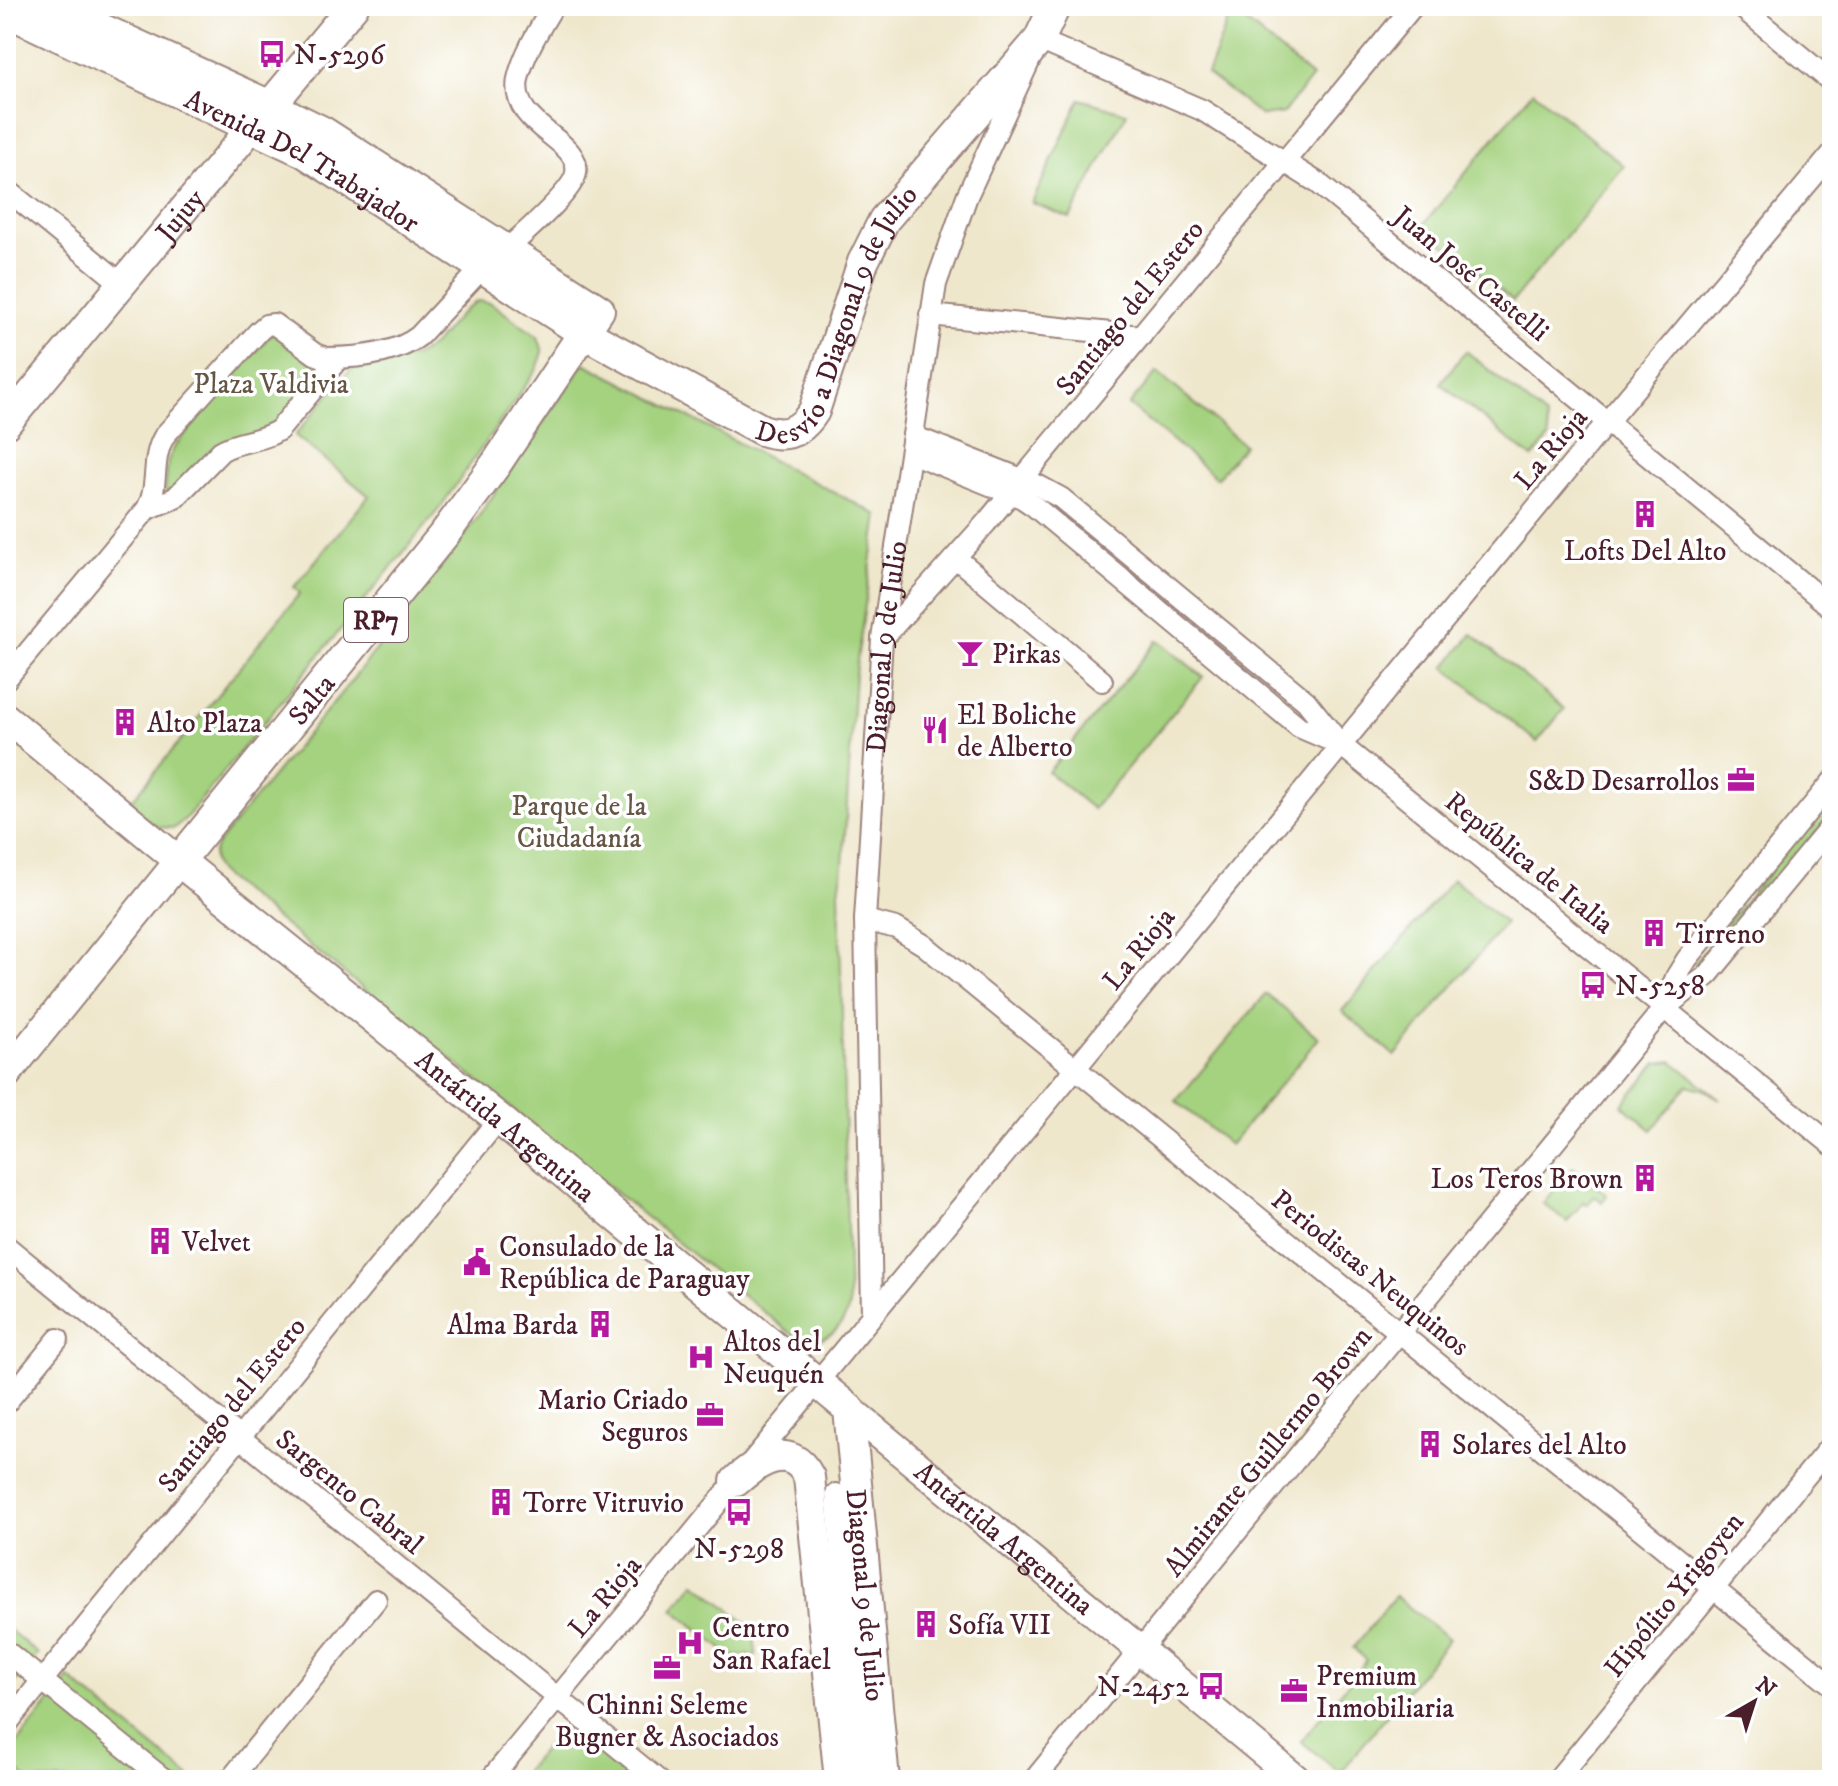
<svg xmlns="http://www.w3.org/2000/svg" width="1838" height="1786" font-family="'IM FELL DW Pica',serif">
  <style>
    .green { fill: #a4d27f; stroke: #777855; stroke-width: 2 }
    .lines { fill: none; stroke-linecap: round; stroke-linejoin: round }
    .street-casing { stroke: #9c837c; stroke-width: 24 }
    .secondary-casing { stroke: #9c837c; stroke-width: 32 }
    .primary-casing { stroke: #9c837c; stroke-width: 34 }
    .street { stroke: #fff; stroke-width: 20 }
    .secondary { stroke: #fff; stroke-width: 28 }
    .primary { stroke: #fff; stroke-width: 30 }
    .labels { text-anchor: middle; stroke-width: 7; stroke-linejoin: round; paint-order: stroke }
    .shield { fill: #fff; stroke: #80626b; stroke-width: 2 }
    .shield-label { font-size: 26px; font-weight: bold; fill: #4a1f2b }
    .poi-label { font-size: 28px; fill: #4a1f2b; stroke: #fff; text-anchor: start }
    .street-label { font-size: 28px; fill: #4a1f2b; stroke: #fff }
    .park-label { font-size: 28px; fill: #655544; stroke: #fff }
  </style>
  <rect width="100%" height="100%" fill="#fff"/>
  <filter id="ink" filterUnits="userSpaceOnUse"><feTurbulence type="fractalNoise" baseFrequency=".0125" numOctaves="2"/><feDisplacementMap in="SourceGraphic" scale="16" xChannelSelector="R" yChannelSelector="G"/><feConvolveMatrix kernelMatrix="1 2 1 2 8 2 1 2 1" color-interpolation-filters="sRGB"/></filter>
  <filter id="wash" filterUnits="userSpaceOnUse"><feTurbulence type="fractalNoise" baseFrequency=".006" numOctaves="4" result="noise"/><feDisplacementMap in="SourceGraphic" scale="32" xChannelSelector="R" yChannelSelector="G"/><feGaussianBlur stdDeviation="1.8" result="paint"/><feColorMatrix in="noise" values="0 0 0 0 0 0 0 0 0 0 0 0 0 0 0 0 0 1.4 0 .05"/><feComposite in="paint" operator="in"/></filter>
  <g filter="url(#wash)">
    <rect width="100%" height="100%" fill="#efe7cc"/>
    <g class="green">
      <path d="M1232 10 1312 77 1283 113 1262 116 1207 74Z"/>
      <path d="M1533 91 1624 166 1513 301 1422 226Z"/>
      <path d="M1080 99 1127 113 1070 218 1032 203Z"/>
      <path d="M478 301 491 303 538 337 543 352 537 369 439 509 186 818 174 828 157 827 128 805 300 593 294 587 369 496 295 435 347 373 355 367C375 363 399 363 417 355 443 344 453 313 478 301Z"/>
      <path d="M272 333 279 335 319 368 285 417 176 491 165 492 168 460 175 446Z"/>
      <path d="M1466 351 1546 417 1549 438 1532 458 1440 383Z"/>
      <path d="M584 363 878 515 855 674 843 866 839 891 849 1307C841 1335 814 1351 790 1333L221 874C211 864 211 854 218 843L361 669 463 539Z"/>
      <path d="M1157 372 1244 445 1217 478 1129 405Z"/>
      <path d="M1472 634 1564 709 1537 742 1445 667Z"/>
      <path d="M1158 640 1203 677 1093 809 1048 772Z"/>
      <path d="M1832 794V813L1706 968H1697L1695 963Z"/>
      <path d="M1453 879 1505 923 1395 1056 1342 1011Z"/>
      <path d="M1266 994 1319 1038 1230 1145 1176 1101Z"/>
      <path d="M1672 1061 1720 1099 1705 1090 1688 1085 1652 1130 1622 1105 1657 1063Z"/>
      <path d="M1573 1167 1607 1195 1602 1202 1595 1196 1587 1205 1583 1202 1567 1222 1543 1203Z"/>
      <path d="M695 1582 754 1629 756 1655 731 1656 673 1609Z"/>
      <path d="M1395 1596 1449 1639 1340 1773 1301 1741 1367 1660 1353 1648Z"/>
      <path d="M6 1627 38 1654 6 1693Z"/>
      <path d="M69 1678 194 1780H28C18 1771 8 1764 12 1749Z"/>
      <path d="M567 1729 581 1734 637 1780H518L557 1733Z"/>
    </g>
  </g>
  <g filter="url(#ink)">
    <g class="lines">
      <g class="street-casing">
        <g id="street">
          <path d="M1740 6 1832 82"/>
          <path d="M6 189 122 284"/>
          <path d="M506 250C522 235 573 192 576 173 582 139 509 127 518 79 524 53 540 28 553 6"/>
          <path d="M930 315 1141 336"/>
          <path d="M913 436 1039 486 1061 498 1306 701 1341 745 1832 1145"/>
          <path d="M911 453 1022 498 1034 506 1299 727 1341 745"/>
          <path d="M147 509 175 498 221 451C239 440 261 442 279 430L339 358"/>
          <path d="M957 559 1102 681"/>
          <path d="M882 639 986 523 1413 6"/>
          <path d="M6 679 147 509C160 486 150 458 165 435L259 331 266 325 274 324 315 354 326 358C356 358 395 355 419 336L483 267"/>
          <path d="M865 920 896 928 924 945 1832 1685"/>
          <path d="M1664 1008 1676 977 1687 959 1832 782"/>
          <path d="M6 1246 658 1780"/>
          <path id="s1" d="M872 1314 865 920 882 639 936 284 967 196 1039 40 1202 110 1318 183 1832 608"/>
          <path d="M6 1403 58 1339"/>
          <path d="M836 1494 862 1780"/>
          <path d="M6 1651 165 1780"/>
          <path d="M6 1725 499 1119"/>
          <path d="M230 1780 376 1600"/>
          <path d="M490 1780 1607 422 1832 154"/>
          <path d="M1034 1780 1664 1008 1708 975 1832 825"/>
          <path d="M1557 1780 1832 1444"/>
        </g>
      </g>
      <g class="secondary-casing">
        <g id="secondary">
          <path id="s2" d="M6 424 267 109"/>
          <path d="M6 718 179 861 6 1075"/>
          <path id="s3" d="M849 1409 1297 1780"/>
        </g>
      </g>
      <g class="primary-casing">
        <g id="primary">
          <path id="s4" d="M51 6 270 106 323 132 599 310 496 464 446 532 179 861 499 1119 849 1409 884 1780"/>
          <path id="s5" d="M6 11 304 152 584 333 762 430C785 438 801 432 814 411L863 262 884 220 1039 40 1055 6"/>
          <path d="M270 106 353 6"/>
          <path d="M736 1481C758 1461 790 1440 809 1477L840 1780"/>
        </g>
      </g>
      <use href="#street" class="street"/>
      <use href="#secondary" class="secondary"/>
      <use href="#primary" class="primary"/>
    </g>
  </g>
  <defs>
    <g id="bus-bare" transform="scale(2.16)"><path d="M-5-6H5V4H4V6H2V4H-2V6H-4V4H-5ZM-3.5-4V0h7V-4ZM-3.5 1.2v1.5H-2V1.2ZM2 1.2v1.5H3.5V1.2Z" fill="#b5179e" stroke="#fff" stroke-width="2.5" paint-order="stroke"/></g>
    <g id="building-bare" transform="scale(2.16)"><path d="M-4-6H4V6H1V3H-1V6H-4ZM-2.5-4.3h1.7v1.8h-1.7ZM.8-4.3h1.7v1.8H.8ZM-2.5-1h1.7V.8h-1.7ZM.8-1h1.7V.8H.8Z" fill="#b5179e" stroke="#fff" stroke-width="2.5" paint-order="stroke"/></g>
    <g id="bar-bare" transform="scale(2.16)"><path d="M-6-5H6L.8 .8V4.5H3.5V6h-7V4.5H-.8V.8Z" fill="#b5179e" stroke="#fff" stroke-width="2.5" paint-order="stroke"/></g>
    <g id="restaurant-bare" transform="scale(2.16)"><path d="M-5-6h1v4h1v-4h1v4h1v-4h1v5L-1.5 .5V6h-2V.5L-5-1ZM5-6V6H3V1.5H1.5Q1.5-4 5-6Z" fill="#b5179e" stroke="#fff" stroke-width="2.5" paint-order="stroke"/></g>
    <g id="office-bare" transform="scale(2.16)"><path d="M-6-3h4V-5.5h4V-3h4V5H-6ZM-1-4.5V-3h2v-1.5ZM-6 0V1H6V0Z" fill="#b5179e" stroke="#fff" stroke-width="2.5" paint-order="stroke"/></g>
    <g id="civic-bare" transform="scale(2.16)"><path d="M-.6-6.5H3V-4.5H.6V-3L4-1V1h2V6H-6V1h2V-1L-.6-3ZM-1.2 2.5V6h2.4V2.5Z" fill="#b5179e" stroke="#fff" stroke-width="2.5" paint-order="stroke"/></g>
    <g id="hospital-bare" transform="scale(2.16)"><path d="M-5-5h3v3.5h4V-5h3V5h-3V1.5h-4V5h-3Z" fill="#b5179e" stroke="#fff" stroke-width="2.5" paint-order="stroke"/></g>
  </defs>
  <g fill-rule="evenodd">
    <use href="#bus-bare" x="272" y="54"/>
    <use href="#building-bare" x="1645" y="514"/>
    <use href="#bar-bare" x="970" y="653"/>
    <use href="#building-bare" x="125" y="722"/>
    <use href="#restaurant-bare" x="935" y="730"/>
    <use href="#office-bare" x="1741" y="780"/>
    <use href="#building-bare" x="1654" y="933"/>
    <use href="#bus-bare" x="1593" y="985"/>
    <use href="#building-bare" x="1645" y="1178"/>
    <use href="#building-bare" x="160" y="1241"/>
    <use href="#civic-bare" x="477" y="1262"/>
    <use href="#building-bare" x="600" y="1324"/>
    <use href="#hospital-bare" x="701" y="1357"/>
    <use href="#office-bare" x="710" y="1415"/>
    <use href="#building-bare" x="1430" y="1444"/>
    <use href="#building-bare" x="501" y="1502"/>
    <use href="#bus-bare" x="739" y="1512"/>
    <use href="#building-bare" x="926" y="1624"/>
    <use href="#hospital-bare" x="690" y="1643"/>
    <use href="#office-bare" x="667" y="1668"/>
    <use href="#bus-bare" x="1211" y="1686"/>
    <use href="#office-bare" x="1294" y="1691"/>
  </g>
  <g class="labels">
    <rect class="shield" x="344" y="598" width="64" height="44" rx="6"/>
    <g class="shield-label">
      <text x="376" y="629">RP7</text>
    </g>
    <g class="poi-label">
      <text x="294" y="64">N-5296</text>
      <text x="1645" y="560" text-anchor="middle">Lofts Del Alto</text>
      <text x="992" y="663">Pirkas</text>
      <text x="957" y="724">El Boliche<tspan x="957" dy="32">de Alberto</tspan></text>
      <text x="147" y="732">Alto Plaza</text>
      <text x="1719" y="790" text-anchor="end">S&amp;D Desarrollos</text>
      <text x="1676" y="943">Tirreno</text>
      <text x="1615" y="995">N-5258</text>
      <text x="1623" y="1188" text-anchor="end">Los Teros Brown</text>
      <text x="182" y="1251">Velvet</text>
      <text x="499" y="1256">Consulado de la<tspan x="499" dy="32">República de Paraguay</tspan></text>
      <text x="578" y="1334" text-anchor="end">Alma Barda</text>
      <text x="723" y="1351">Altos del<tspan x="723" dy="32">Neuquén</tspan></text>
      <text x="688" y="1409" text-anchor="end">Mario Criado<tspan x="688" dy="32">Seguros</tspan></text>
      <text x="1452" y="1454">Solares del Alto</text>
      <text x="523" y="1512">Torre Vitruvio</text>
      <text x="739" y="1558" text-anchor="middle">N-5298</text>
      <text x="948" y="1634">Sofía VII</text>
      <text x="712" y="1637">Centro<tspan x="712" dy="32">San Rafael</tspan></text>
      <text x="1316" y="1685">Premium<tspan x="1316" dy="32">Inmobiliaria</tspan></text>
      <text x="1189" y="1696" text-anchor="end">N-2452</text>
      <text x="667" y="1714" text-anchor="middle">Chinni Seleme<tspan x="667" dy="32">Bugner &amp; Asociados</tspan></text>
    </g>
    <g class="street-label">
      <text dy="10" stroke="none"><textPath href="#s5" startOffset="332">Avenida Del Trabajador</textPath></text>
      <text dy="10" stroke="none"><textPath href="#s2" startOffset="272">Jujuy</textPath></text>
      <text transform="translate(1472 273) rotate(40)" y="10">Juan José Castelli</text>
      <text dy="10" stroke="none"><textPath href="#s5" startOffset="1016">Desvío a Diagonal 9 de Julio</textPath></text>
      <text transform="translate(1129 307) rotate(-51)" y="10">Santiago del Estero</text>
      <text transform="translate(1550 448) rotate(-50)" y="10">La Rioja</text>
      <text dy="10" stroke="none"><textPath href="#s1" startOffset="668">Diagonal 9 de Julio</textPath></text>
      <text transform="translate(311 699) rotate(-51)" y="10">Salta</text>
      <text transform="translate(1530 862) rotate(39)" y="10">República de Italia</text>
      <text transform="translate(1138 948) rotate(-51)" y="10">La Rioja</text>
      <text dy="10" stroke="none"><textPath href="#s4" startOffset="1742">Antártida Argentina</textPath></text>
      <text transform="translate(1371 1272) rotate(39)" y="10">Periodistas Neuquinos</text>
      <text transform="translate(231 1404) rotate(-51)" y="10">Santiago del Estero</text>
      <text transform="translate(1267 1451) rotate(-51)" y="10">Almirante Guillermo Brown</text>
      <text transform="translate(350 1491) rotate(39)" y="10">Sargento Cabral</text>
      <text dy="10" stroke="none"><textPath href="#s3" startOffset="202">Antártida Argentina</textPath></text>
      <text transform="translate(1673 1594) rotate(-51)" y="10">Hipólito Yrigoyen</text>
      <text dy="10" stroke="none"><textPath href="#s4" startOffset="2374">Diagonal 9 de Julio</textPath></text>
      <text transform="translate(604 1596) rotate(-50)" y="10">La Rioja</text>
    </g>
    <g class="park-label">
      <text x="271" y="393">Plaza Valdivia</text>
      <text x="579" y="815">Parque de la<tspan x="579" dy="32">Ciudadanía</tspan></text>
    </g>
  </g>
  <rect width="1838" height="1786" fill="none" stroke="#fff" stroke-width="32"/>
  <g transform="translate(1754 1702) rotate(39)" stroke="#ffffff" stroke-width="6" paint-order="stroke">
  <path d="M0-6L14 30L0 20L-14 30Z" fill="#4a1f2b"/>
  <text y="-12" font-size="22" font-weight="bold" text-anchor="middle" fill="#4a1f2b">N</text>
  </g>
</svg>
